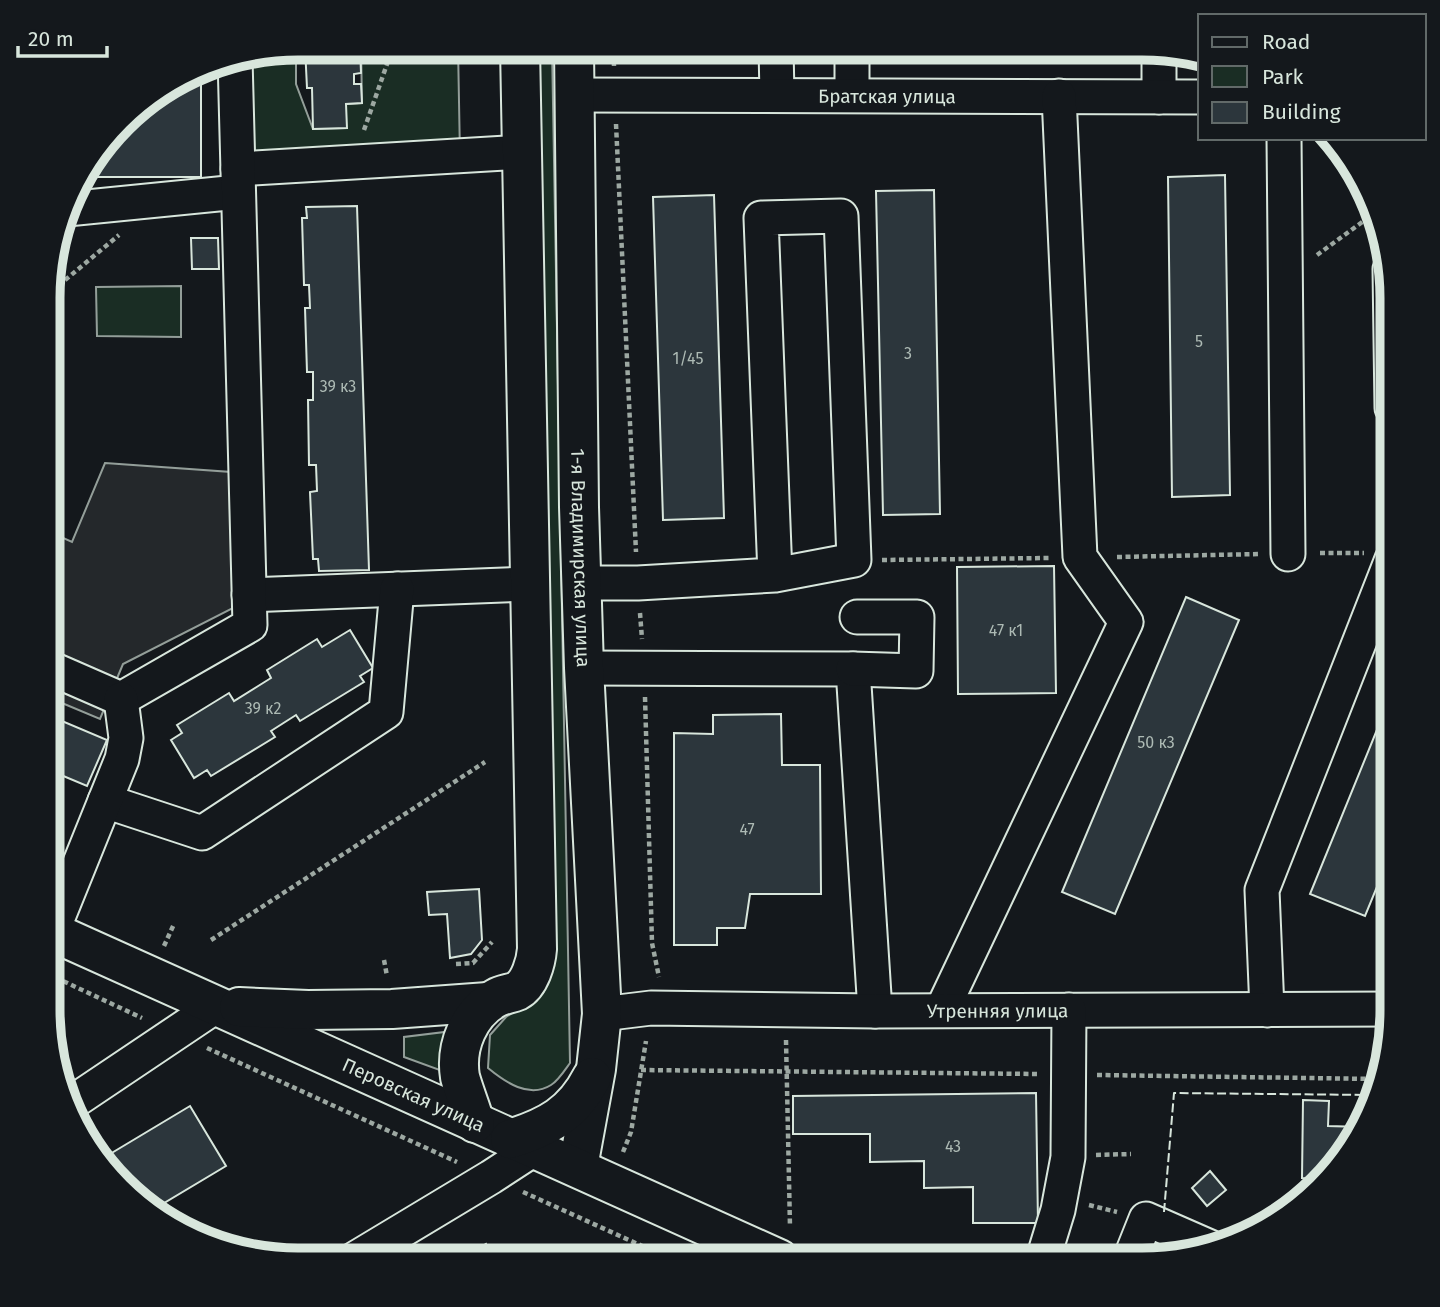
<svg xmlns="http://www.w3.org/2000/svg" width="1440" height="1307" font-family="'Fira Sans',sans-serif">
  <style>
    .green { fill: #1a2d24; stroke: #939e99; stroke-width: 2 }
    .parking { fill: #24282b; stroke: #939e99; stroke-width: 2 }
    .building { fill: #2c363c; stroke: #d8e6dc; stroke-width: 2 }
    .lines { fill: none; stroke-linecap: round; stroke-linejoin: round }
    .minor-casing { stroke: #d8e6dc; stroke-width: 37 }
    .major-casing { stroke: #d8e6dc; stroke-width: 42 }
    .path { stroke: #9da8a2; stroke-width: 4.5; stroke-dasharray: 5 3.5; stroke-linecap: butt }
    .minor { stroke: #14181c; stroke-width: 33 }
    .major { stroke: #14181c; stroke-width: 38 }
    .fence { stroke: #d8e6dc; stroke-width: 2; stroke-dasharray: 9 3.5; stroke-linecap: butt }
    .labels { text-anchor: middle; stroke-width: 5; stroke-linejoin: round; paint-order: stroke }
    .number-label { font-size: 16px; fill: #adbab4 }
    .street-label { font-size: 19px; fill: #d8e6dc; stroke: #14181c }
    .rim { fill: none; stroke: #d8e6dc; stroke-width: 9 }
  </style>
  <rect width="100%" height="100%" fill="#14181c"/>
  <g class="green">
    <path d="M296 47V84L313 129 346 128V104L362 103 361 47H458L460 156 266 168 248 141 239 57Z"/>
    <path d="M536 47H552L570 1063C565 1070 558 1081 551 1085 529 1099 505 1082 488 1068L490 1035 506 1017 543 993 553 969Z"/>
    <path d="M181 286V337L97 336 96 287Z"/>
    <path d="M453 1031 445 1072 404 1057V1037Z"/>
  </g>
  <path class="parking" d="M105 463 231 472 239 605 123 664 100 719 50 698V532L72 542Z"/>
  <g class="building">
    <path d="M305 47H360L361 73 354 74V84H361L362 103 346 104 347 128 313 129 312 88H307Z"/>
    <path d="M201 69V177H79L133 109Z"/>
    <path d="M1225 175 1230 495 1172 497 1168 177Z"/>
    <path d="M934 190 940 514 883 515 876 191Z"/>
    <path d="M714 195 724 518 663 520 653 197Z"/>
    <path d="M357 206 369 570 319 571 318 559H313L310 492 317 491 316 465H309L308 400H313V372H307L305 308H310L309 285H304L302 218H307L306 207Z"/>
    <path d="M191 238H218L219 269H192Z"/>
    <path d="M1054 566 1056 693 958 694 957 567Z"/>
    <path d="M1186 597 1239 620 1115 914 1062 892Z"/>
    <path d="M350 630 373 668 360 676 364 682 300 721 296 715 271 731 275 737 211 776 207 770 194 778 171 740 182 733 177 725 229 693 234 701 271 678 267 670 317 639 322 647Z"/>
    <path d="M1392 693 1393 848 1365 916 1310 894Z"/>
    <path d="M49 713 50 716 107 740 87 786 49 770Z"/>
    <path d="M781 714 782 765H820L821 894H750L745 928H717V945H674V733L713 734V715Z"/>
    <path d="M479 889 482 940 471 954 450 958 447 914 429 915 427 892Z"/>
    <path d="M1036 1093 1038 1223H973V1187L924 1188V1161L870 1162V1134H793V1096Z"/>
    <path d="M1303 1100 1329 1101 1328 1126 1362 1127 1322 1179 1302 1178Z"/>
    <path d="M190 1106 226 1166 154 1209 110 1175 100 1160Z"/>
    <path d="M1210 1171 1226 1190 1207 1206 1192 1188Z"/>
    <path d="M1164 1233 1200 1250 1152 1259Z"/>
    <path d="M486 1244 495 1260H460Z"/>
  </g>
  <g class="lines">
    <g class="minor-casing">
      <g id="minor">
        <path d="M776 48 777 95"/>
        <path d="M852 48V95"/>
        <path d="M1159 48V97"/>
        <path id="s1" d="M574 95 1200 97"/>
        <path d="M1284 138 1288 554"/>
        <path d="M238 169 522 152"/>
        <path d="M67 209 238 192"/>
        <path d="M1390 269 1392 408"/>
        <path d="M583 583H638L775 575 854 560 841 216 761 218 775 575"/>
        <path d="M249 595 530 584"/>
        <path d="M50 668 121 699 250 625 235 58"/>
        <path d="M584 668 853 669 875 1011"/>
        <path d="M853 669 916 671 917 617H857"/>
        <path d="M105 801 202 833 386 712 397 589"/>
        <path d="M52 932 122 759 126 738 121 699"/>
        <path d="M942 1010 1126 622 1080 557 1059 96"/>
        <path d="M1267 1010 1262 890 1392 559"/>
        <path id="s2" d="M602 1014 651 1008 875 1011 1393 1009"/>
        <path d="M67 1106 216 1006"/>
        <path d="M1043 1259 1058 1210 1068 1157 1069 1010"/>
        <path d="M1130 1259 1146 1219 1210 1247"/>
        <path d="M353 1260 491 1177 534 1149"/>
      </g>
    </g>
    <g class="major-casing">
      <g id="major">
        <path id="s3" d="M574 47 579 507 584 668 602 1014 596 1069 578 1167"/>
        <path id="s4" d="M48 930 779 1259"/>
        <path d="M239 1007 308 1010 392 1009 488 1002"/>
        <path d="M475 1123C471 1108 464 1092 460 1077 455 1046 469 1013 496 998 503 994 510 994 517 991 530 984 536 962 537 949L520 47"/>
        <path d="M510 1139C548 1127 573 1114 592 1077"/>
      </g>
    </g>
    <g class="path">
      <path d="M613 47 614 66"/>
      <path d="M616 124 636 552"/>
      <path d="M364 130 393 47"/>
      <path d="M1317 255 1376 212"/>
      <path d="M52 291 119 235"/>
      <path d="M1320 553H1364"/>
      <path d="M1117 557 1259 554"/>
      <path d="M882 560 1049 558"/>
      <path d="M640 613 642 639"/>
      <path d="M645 697 652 943 659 977"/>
      <path d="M211 940 485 762"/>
      <path d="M164 946 174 924"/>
      <path d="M384 960 387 976"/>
      <path d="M456 964 473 963 492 942"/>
      <path d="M48 974 142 1018"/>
      <path d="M786 1040 790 1227"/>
      <path d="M207 1048 457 1162"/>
      <path d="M641 1070 1039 1074"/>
      <path d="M1097 1075 1377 1079"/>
      <path d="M623 1152 631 1132 646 1041"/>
      <path d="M1096 1155 1131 1154"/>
      <path d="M523 1192 673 1260"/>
      <path d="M1089 1205 1117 1212"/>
    </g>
    <use href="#minor" class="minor"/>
    <use href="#major" class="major"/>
    <path class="fence" d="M1164 1212 1174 1093 1373 1095"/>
  </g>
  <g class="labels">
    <g class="number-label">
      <text x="1199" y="347">5</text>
      <text x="908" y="359">3</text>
      <text x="688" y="364">1/45</text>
      <text x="338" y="392">39 к3</text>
      <text x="1006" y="636">47 к1</text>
      <text x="263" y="714">39 к2</text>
      <text x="1156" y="748">50 к3</text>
      <text x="747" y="835">47</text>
      <text x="953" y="1152">43</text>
    </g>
    <g class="street-label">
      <text dy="7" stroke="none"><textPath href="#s1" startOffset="313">Братская улица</textPath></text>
      <text dy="7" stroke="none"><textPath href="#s3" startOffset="511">1-я Владимирская улица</textPath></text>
      <text dy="7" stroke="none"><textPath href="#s2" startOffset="396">Утренняя улица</textPath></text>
      <text dy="7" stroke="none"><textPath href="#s4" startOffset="401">Перовская улица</textPath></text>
    </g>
  </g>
  <path d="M0 0H1440V1307H0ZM298 60H1142A238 238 0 0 1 1380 298V1010A238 238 0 0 1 1142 1248H298A238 238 0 0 1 60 1010V298A238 238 0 0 1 298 60Z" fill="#14181c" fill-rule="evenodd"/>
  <path class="rim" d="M298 60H1142A238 238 0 0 1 1380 298V1010A238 238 0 0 1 1142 1248H298A238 238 0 0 1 60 1010V298A238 238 0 0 1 298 60Z"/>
  <rect x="1198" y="14" width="228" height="126" fill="#14181c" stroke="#626a69" stroke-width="2"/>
  <rect x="1212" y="37" width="35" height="10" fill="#14181c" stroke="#626a69" stroke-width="2"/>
  <text x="1262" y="49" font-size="21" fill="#d8e6dc">Road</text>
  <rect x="1212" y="66" width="35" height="21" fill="#1a2d24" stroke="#626a69" stroke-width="2"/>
  <text x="1262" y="84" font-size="21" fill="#d8e6dc">Park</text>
  <rect x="1212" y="102" width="35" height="21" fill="#2c363c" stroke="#626a69" stroke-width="2"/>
  <text x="1262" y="119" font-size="21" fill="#d8e6dc">Building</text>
  <path d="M18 46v10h89v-10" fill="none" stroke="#d8e6dc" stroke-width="3.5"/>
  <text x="28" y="46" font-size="21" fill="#d8e6dc" stroke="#14181c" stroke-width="5" paint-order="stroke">20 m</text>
</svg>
